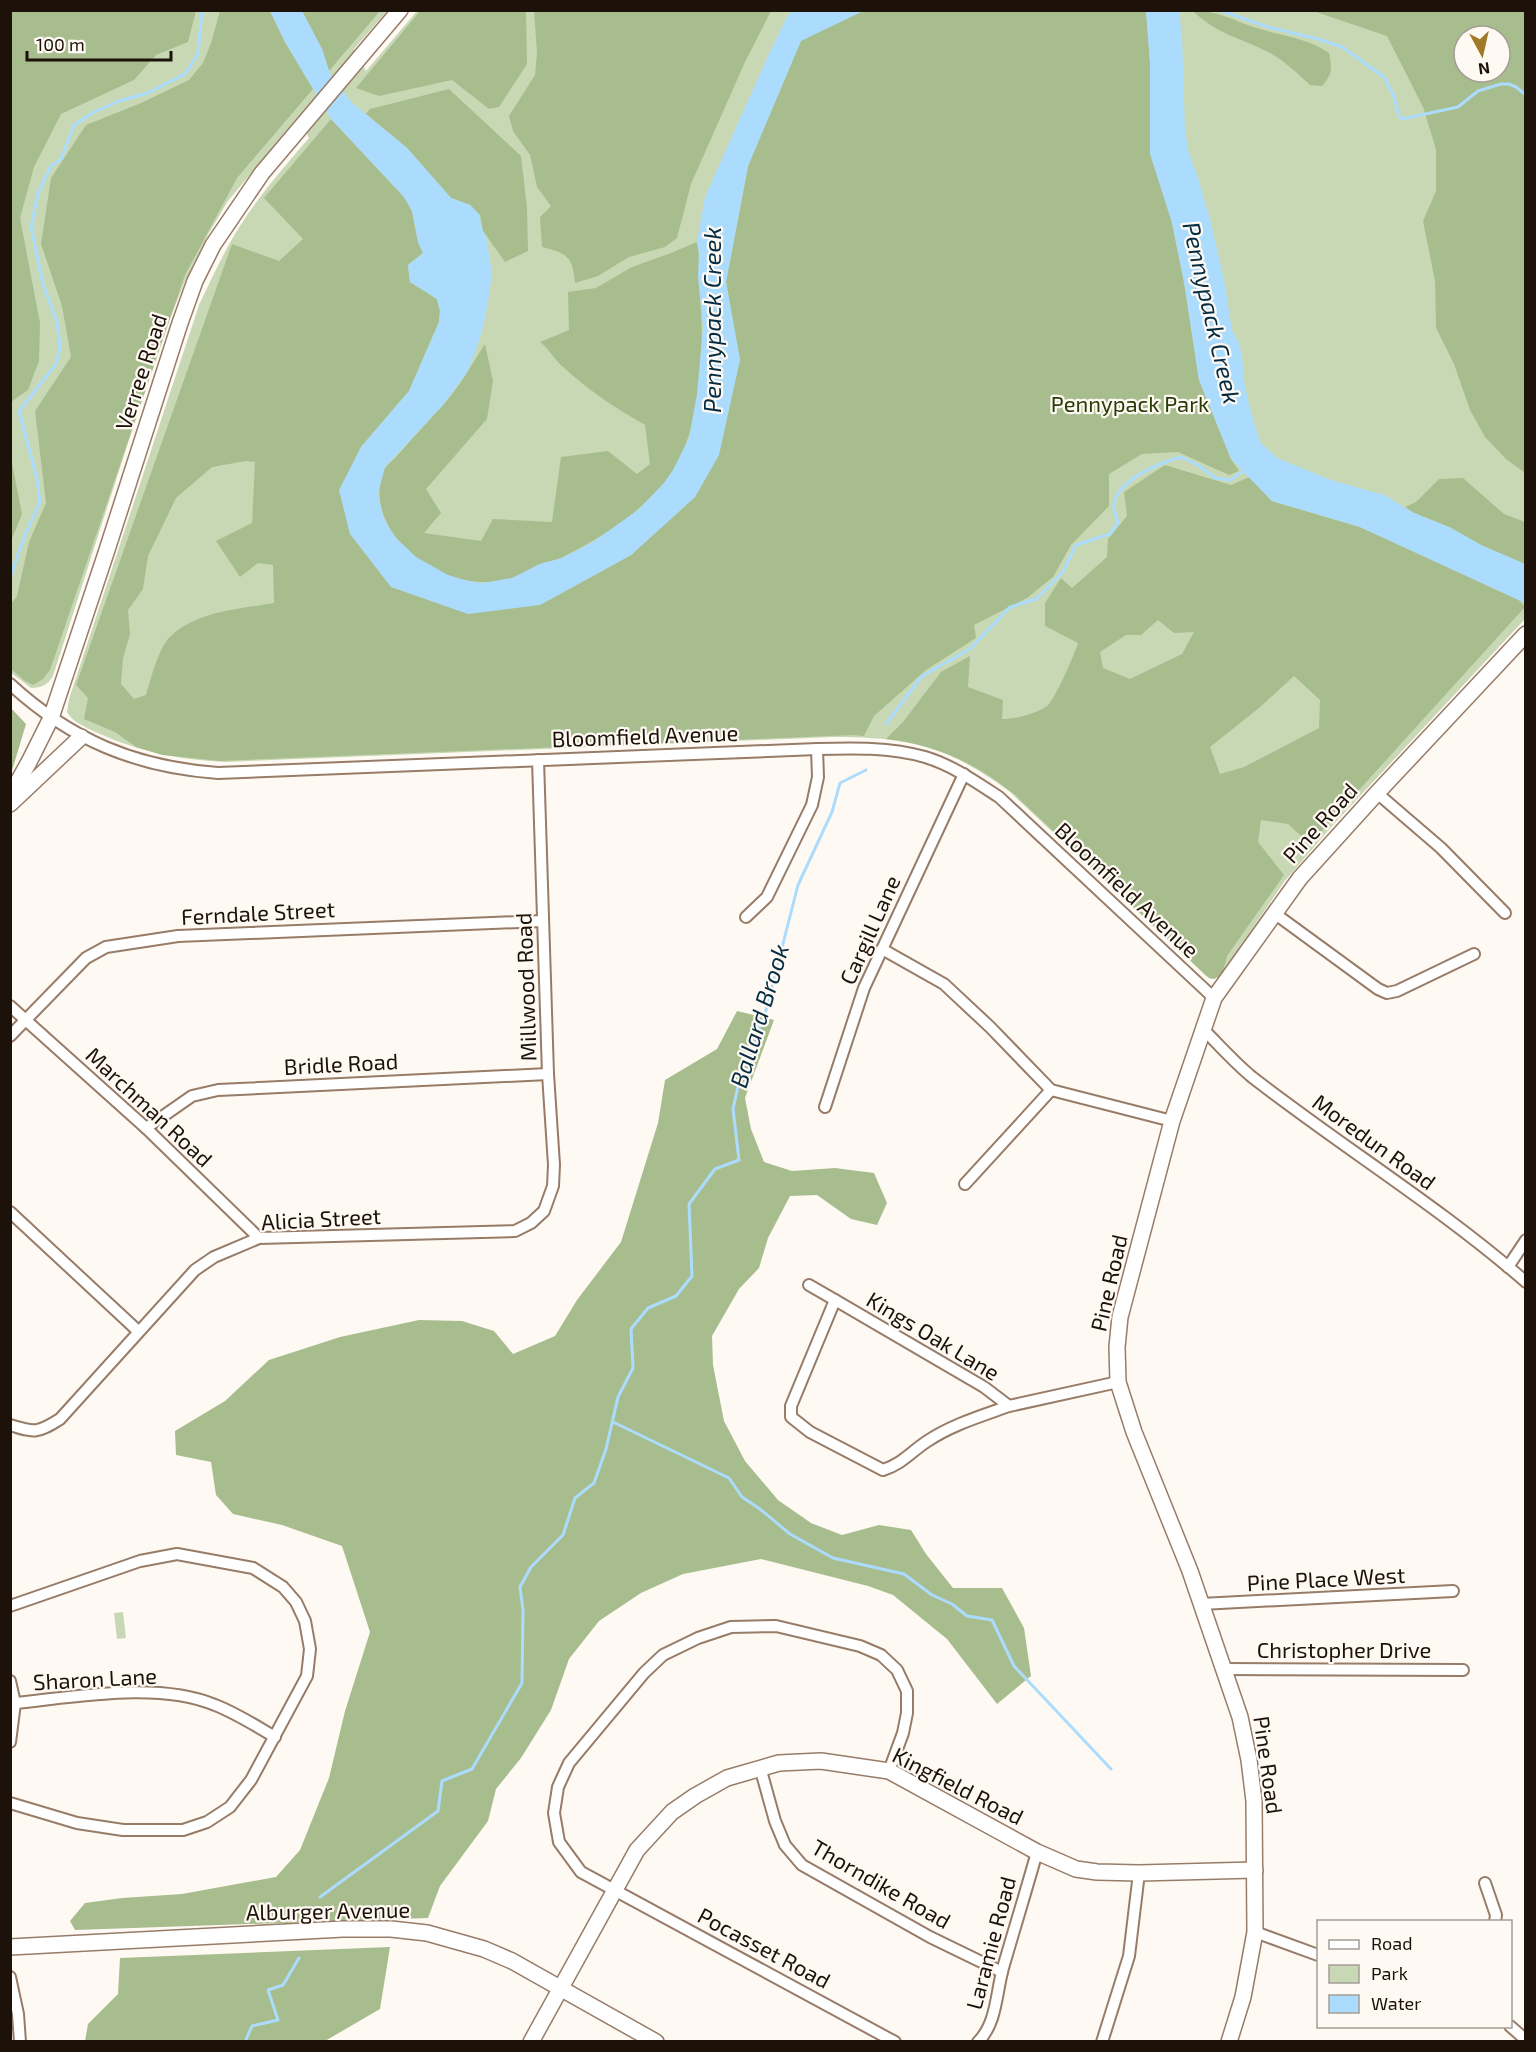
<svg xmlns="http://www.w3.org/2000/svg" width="1536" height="2052" font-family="'Exo 2',sans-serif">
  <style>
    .green { fill: #c8d8b5; fill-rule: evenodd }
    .forest { fill: #a8bd8e; fill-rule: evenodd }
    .water { fill: #acdcfd }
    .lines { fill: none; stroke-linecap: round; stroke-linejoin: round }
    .stream { stroke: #acdcfd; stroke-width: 3 }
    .street-casing { stroke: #977c68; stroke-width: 14 }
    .secondary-casing { stroke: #977c68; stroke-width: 18 }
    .street { stroke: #fff; stroke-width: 10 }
    .secondary { stroke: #fff; stroke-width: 15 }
    .labels { text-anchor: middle; stroke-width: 4.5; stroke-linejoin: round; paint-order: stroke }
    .street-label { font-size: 22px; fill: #1c120a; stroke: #fff9f4 }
    .park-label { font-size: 22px; fill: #293b06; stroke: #fff9f4 }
    .water-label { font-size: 24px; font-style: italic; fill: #042d43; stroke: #fff9f4 }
  </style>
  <rect width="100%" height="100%" fill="#fff9f4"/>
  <g class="green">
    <path d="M10 11H387L354 49 366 71 417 11H1525V619L1332 826 1284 882 1221 975 1212 979 1206 976 1010 792C948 746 909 737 833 737L226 762C178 760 132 750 89 729 80 724 72 721 67 712L69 699 199 305C212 278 224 251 240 226 260 194 285 166 309 138L298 117 228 201 209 233 186 279 166 328 135 421 53 676C48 685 41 688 31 688L10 672ZM1464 36H1500V72H1464Z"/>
    <path d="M123 1612 126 1638 117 1639 114 1613Z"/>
  </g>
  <g class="forest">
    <path d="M11 10 196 11 188 42 156 55 134 80 61 114 34 167 20 218 40 323 39 361 28 390 11 402Z"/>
    <path d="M220 11H270L285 42 313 89 237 178 185 275 50 670 43 679 33 685 25 681 11 669V604L17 596 29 542 46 503 35 411 71 357 62 306 41 244 51 178 86 125 141 103 189 80 203 63 211 43Z"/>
    <path d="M302 11H380L329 71 322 49Z"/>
    <path d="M420 11H526L527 64 499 107 489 109 452 80 379 96 356 88Z"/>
    <path d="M534 11H771L745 62 691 184 677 238 665 247 629 257 598 276 575 283C573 256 566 253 542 247L540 217 551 206 537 187 530 155 513 131 509 116 535 75 537 52Z"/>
    <path d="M863 11H1146L1150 62 1172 223 1184 282 1199 380 1231 459 1239 471 1229 475 1178 452 1142 454 1109 474V506L1071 545 1053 577 1027 598 974 625 976 638 926 670 874 716 864 736 853 735 220 761 162 755 136 747 115 732 84 719 88 698 76 685 232 244 279 261 303 239 264 198 331 119 404 197 412 211 418 242 423 253 408 265 410 282 437 299 440 311 439 322 409 391 361 447 391 587 540 605 631 555 695 497 740 360 726 282 748 166 801 40ZM246 461 255 462 252 523 216 541 240 577 258 563 273 565 274 603C240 609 199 611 172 635 159 645 151 679 146 695L134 699 121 684 123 658 130 634 128 610 143 589 148 556 176 498 212 467Z"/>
    <path d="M1193 11C1218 10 1234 21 1257 28 1281 36 1308 38 1329 53 1332 68 1333 74 1322 86L1310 85C1297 73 1286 62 1270 53 1240 37 1219 36 1193 11Z"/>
    <path d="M1313 11H1525V473L1506 459 1485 437 1470 410 1454 364 1436 328 1435 281 1423 221 1436 191V149L1423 107 1387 36ZM1464 36H1500V72H1464Z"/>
    <path d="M449 89 521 156 527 208 528 251 505 262 483 231 480 215 470 205 451 198 407 148 366 114 370 109Z"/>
    <path d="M697 242C701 260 698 278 700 296 705 352 702 438 664 483 637 516 600 538 563 557 556 561 548 561 541 564 534 566 528 571 521 574 510 581 495 583 482 582 429 581 366 531 382 474 385 466 390 463 396 457 412 439 428 421 444 404 460 386 472 364 485 344L493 381 487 419 426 489 441 513 424 533 481 541 493 519 552 522 561 457 608 451 637 474 650 464 645 425C615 408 588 390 562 366 554 359 549 349 540 342L569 330 568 292 596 288 632 267 671 253Z"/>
    <path d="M11 458 22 514 11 541H10Z"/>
    <path d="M1165 465 1231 485 1249 477 1272 501 1360 527 1519 600 1525 607 1310 844 1288 824 1261 820 1258 842 1284 875 1227 956 1222 975 1214 979 1209 978 1014 794C974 762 936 745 886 739L903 722 941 672 970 656 968 687 1003 700 1002 719C1015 719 1036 714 1047 706 1055 700 1075 653 1078 643L1045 626V603L1061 578 1072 588 1107 557 1108 539 1127 516 1124 492ZM1158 620 1174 633 1194 632 1182 654 1130 679 1103 668 1100 652 1126 635H1141ZM1294 676 1320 700 1319 728 1244 767 1220 774 1210 747 1259 708Z"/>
    <path d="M1463 478 1504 514 1525 522V564L1483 546 1449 527 1414 513 1405 507 1416 502 1439 479Z"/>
    <path d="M10 707 26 724 11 774H10Z"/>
    <path d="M737 1011 774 1020 745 1098 751 1129 764 1162 792 1171 835 1168 874 1173 887 1203 877 1225 851 1219 817 1195 790 1196 768 1238 759 1268 739 1289 712 1336 713 1365 724 1421 745 1461 778 1500 811 1523 842 1535 879 1525 911 1530 926 1554 953 1588H1002L1024 1628 1031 1676 997 1704 947 1639 893 1595 868 1586 761 1559 683 1574 641 1593 599 1621 569 1659 551 1710 521 1758 496 1789 488 1821 440 1886 428 1918 75 1930 70 1921 85 1903 122 1898 182 1894 276 1877 300 1850 329 1778 345 1711 370 1632 342 1546 282 1525 233 1514 216 1495 211 1462 176 1455 175 1431 225 1401 269 1360 340 1337 419 1320 462 1321 494 1331 513 1354 555 1336 577 1300 621 1242 658 1123 665 1080 717 1049Z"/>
    <path d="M390 1947 380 2009 325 2041H85L88 2024 118 1994 120 1958Z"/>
  </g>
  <g class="water">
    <path d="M270 11H302L322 49 329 71 351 102 407 148 451 198 470 205 480 215 481 227 486 236 492 274 486 314 480 338 468 371 443 405 385 467 378 494 383 516 389 528 397 539 416 557 448 575 468 581 483 583 512 578 540 564 562 558 593 542 638 510 664 483 673 470 689 438 697 394 703 327 698 276 699 253 697 242 705 197 768 56 787 17 792 11H863L801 41 748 166 726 282 740 360 719 455 695 497 631 555 540 605 468 614 391 587 350 534 339 490 361 447 409 391 439 322 440 311 437 299 410 282 408 265 423 253 418 242 412 211 404 197 331 119 285 42Z"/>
    <path d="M1146 11H1179L1182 37 1185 131 1189 154 1198 178 1211 223 1224 280 1232 330 1239 343 1242 357 1245 388 1251 412 1260 442 1277 458 1331 480 1384 495 1414 513 1449 527 1483 546 1525 564V603L1360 527 1272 501 1231 459 1199 380 1184 282 1172 223 1150 154V62Z"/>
  </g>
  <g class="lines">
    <g class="stream">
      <path d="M1219 10 1268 27 1318 39 1342 47 1384 77 1393 94 1399 116 1402 119 1458 107 1478 91 1501 84H1509L1516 87 1526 95"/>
      <path d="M10 578 24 537 40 502 37 479 19 411 56 364 60 348 57 322 43 284 31 227 38 193 51 166 61 159 74 125 94 112 119 101 148 93 185 74 198 54 202 10"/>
      <path d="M886 724 922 676 970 649 1010 607 1036 599 1063 572 1076 545 1110 534 1118 523C1117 518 1113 510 1114 504 1118 479 1160 463 1181 457L1198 465 1215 478 1230 480 1245 470"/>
      <path d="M613 1422 729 1478 742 1497 760 1509 790 1534 833 1558 904 1574 932 1595 952 1604 967 1616 992 1620 1014 1666 1111 1769"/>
      <path d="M320 1897 438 1811 442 1781 472 1769 522 1683 523 1610 520 1587 531 1567 563 1535 575 1498 594 1483 606 1449 618 1397 633 1368 631 1329 648 1308 676 1296 692 1276 689 1204 715 1169 739 1160 733 1109 743 1064 765 1014 798 885 832 812 840 783 866 770"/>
      <path d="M245 2042 252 2026 278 2020 268 1990 283 1985 299 1958"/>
    </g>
    <g class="street-casing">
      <g id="street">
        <path d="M10 684C71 740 135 767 218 773L817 749C853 748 890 747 925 757 952 765 976 782 999 797L1214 998"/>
        <path d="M1377 793 1441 848 1505 913"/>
        <path d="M1274 913 1378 989 1387 993 1397 991 1474 954"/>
        <path d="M746 917 767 897 812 805 818 777 817 749"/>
        <path d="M882 949 944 984 990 1027 1051 1090 1172 1121"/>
        <path d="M10 1006 146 1128 259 1238"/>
        <path d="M1203 1029C1219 1045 1235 1063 1252 1077 1342 1147 1440 1207 1526 1282"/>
        <path d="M10 1036 86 958 106 947 178 936 543 921"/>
        <path d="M825 1107 864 988 964 774"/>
        <path d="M146 1128 192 1096 218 1090 548 1074"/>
        <path d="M965 1184 1051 1090"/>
        <path d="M10 1212 138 1331"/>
        <path d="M1508 1267 1526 1240"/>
        <path d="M809 1285 835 1300"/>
        <path d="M835 1300 984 1387 1009 1406C981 1416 951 1425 926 1442 911 1452 902 1464 883 1470L810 1432 791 1417V1406Z"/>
        <path d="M1009 1406 1118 1382"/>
        <path d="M10 1425C35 1433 38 1433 60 1419L195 1270 214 1257 259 1238 515 1231 531 1223 544 1211 553 1186 554 1165 548 1074 538 760"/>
        <path d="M1201 1604 1453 1591"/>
        <path d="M10 1606 140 1561 177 1554 253 1568 283 1587 296 1602 305 1621 310 1649 307 1676 251 1780 230 1807 207 1822 183 1830H123L77 1823 10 1803"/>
        <path d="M1224 1669 1463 1670"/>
        <path d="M10 1681 15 1703 10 1742"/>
        <path d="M15 1703C75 1697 158 1681 215 1705 236 1713 256 1726 275 1737"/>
        <path d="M760 1767 775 1821 785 1845 802 1865 930 1937 1002 1972"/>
        <path d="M889 1771 903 1733 907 1713V1691L897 1670 881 1655 860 1646 776 1626 731 1627 698 1638 663 1655 644 1673 569 1763 558 1787 554 1813 559 1842 581 1872 895 2042"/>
        <path d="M1485 1883 1496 1915 1495 1922"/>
        <path d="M1255 1932 1318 1955"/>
        <path d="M10 1977 18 2014 20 2042"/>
        <path d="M1510 2026 1526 2040"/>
        <path d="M978 2042C997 2023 996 1993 1003 1968 1014 1930 1026 1891 1037 1852"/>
        <path d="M1102 2042 1129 1956 1139 1873"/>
      </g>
    </g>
    <g class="secondary-casing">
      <g id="secondary">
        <path d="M10 796 29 762 51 718 106 553 180 323 195 281 213 245 262 173 400 10"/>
        <path d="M10 804 81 737"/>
        <path d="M10 1947 343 1929H391L427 1933 484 1949 512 1961 656 2042"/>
        <path d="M531 2042 637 1850 672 1812 695 1796 727 1778 779 1763 821 1761 889 1771 1037 1852 1076 1869 1097 1872 1139 1873 1255 1870"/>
        <path d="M1229 2042 1243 1997 1255 1932 1254 1801 1249 1760 1240 1717 1190 1571 1134 1432 1118 1382 1117 1347 1120 1317 1172 1121 1214 998 1300 878 1377 793 1526 634"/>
      </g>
    </g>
    <use href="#street" class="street"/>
    <use href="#secondary" class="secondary"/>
  </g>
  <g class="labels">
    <g class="street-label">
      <text transform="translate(141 372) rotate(-72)" y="8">Verree Road</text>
      <text transform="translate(645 736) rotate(-2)" y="8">Bloomfield Avenue</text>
      <text transform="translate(1320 823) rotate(-48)" y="8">Pine Road</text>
      <text transform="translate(1127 890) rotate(43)" y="8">Bloomfield Avenue</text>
      <text transform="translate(258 913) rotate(-3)" y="8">Ferndale Street</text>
      <text transform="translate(870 930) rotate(-66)" y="8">Cargill Lane</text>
      <text transform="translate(526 987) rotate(-92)" y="8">Millwood Road</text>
      <text transform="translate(341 1064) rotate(-3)" y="8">Bridle Road</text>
      <text transform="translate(149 1107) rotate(43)" y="8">Marchman Road</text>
      <text transform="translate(1374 1142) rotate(36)" y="8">Moredun Road</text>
      <text transform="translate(321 1219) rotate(-3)" y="8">Alicia Street</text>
      <text transform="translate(1109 1283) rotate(-77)" y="8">Pine Road</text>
      <text transform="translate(933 1336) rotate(31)" y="8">Kings Oak Lane</text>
      <text transform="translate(1326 1579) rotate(-3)" y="8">Pine Place West</text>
      <text x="1344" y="1658">Christopher Drive</text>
      <text transform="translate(95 1679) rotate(-3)" y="8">Sharon Lane</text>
      <text transform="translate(1268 1765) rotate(82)" y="8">Pine Road</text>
      <text transform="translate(958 1786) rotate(27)" y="8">Kingfield Road</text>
      <text transform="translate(881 1884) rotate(30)" y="8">Thorndike Road</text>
      <text transform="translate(328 1911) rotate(-1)" y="8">Alburger Avenue</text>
      <text transform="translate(991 1943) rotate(-75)" y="8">Laramie Road</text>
      <text transform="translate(764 1948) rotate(28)" y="8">Pocasset Road</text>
    </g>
    <g class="park-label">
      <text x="1130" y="412">Pennypack Park</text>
    </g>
    <g class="water-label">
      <text transform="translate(1211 313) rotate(77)" y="8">Pennypack Creek</text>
      <text transform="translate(713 320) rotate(-90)" y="8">Pennypack Creek</text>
      <text transform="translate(760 1016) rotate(-73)" y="8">Ballard Brook</text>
    </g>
  </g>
  <rect width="1536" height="2052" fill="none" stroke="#1c120a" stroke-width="24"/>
  <rect x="1317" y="1920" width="195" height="108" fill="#fff9f4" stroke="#a49d96" stroke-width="1.5"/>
  <rect x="1329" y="1940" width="30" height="9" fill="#ffffff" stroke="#a49d96" stroke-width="1.5"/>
  <text x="1371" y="1950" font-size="18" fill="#1c120a">Road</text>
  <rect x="1329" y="1965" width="30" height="18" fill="#c8d8b5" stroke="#a49d96" stroke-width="1.5"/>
  <text x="1371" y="1980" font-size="18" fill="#1c120a">Park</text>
  <rect x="1329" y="1995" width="30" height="18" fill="#acdcfd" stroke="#a49d96" stroke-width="1.5"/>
  <text x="1371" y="2010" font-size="18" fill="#1c120a">Water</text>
  <g transform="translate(1482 54) rotate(172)"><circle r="28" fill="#fff9f4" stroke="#a49d96" stroke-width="1.5"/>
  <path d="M0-4.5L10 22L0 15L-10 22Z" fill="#a17827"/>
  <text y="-9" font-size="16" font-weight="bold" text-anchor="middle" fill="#1c120a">N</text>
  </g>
  <path d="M27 51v9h144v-9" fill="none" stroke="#1c120a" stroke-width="3"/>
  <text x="36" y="51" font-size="18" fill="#1c120a" stroke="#fff9f4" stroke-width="4.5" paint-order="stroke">100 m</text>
</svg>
